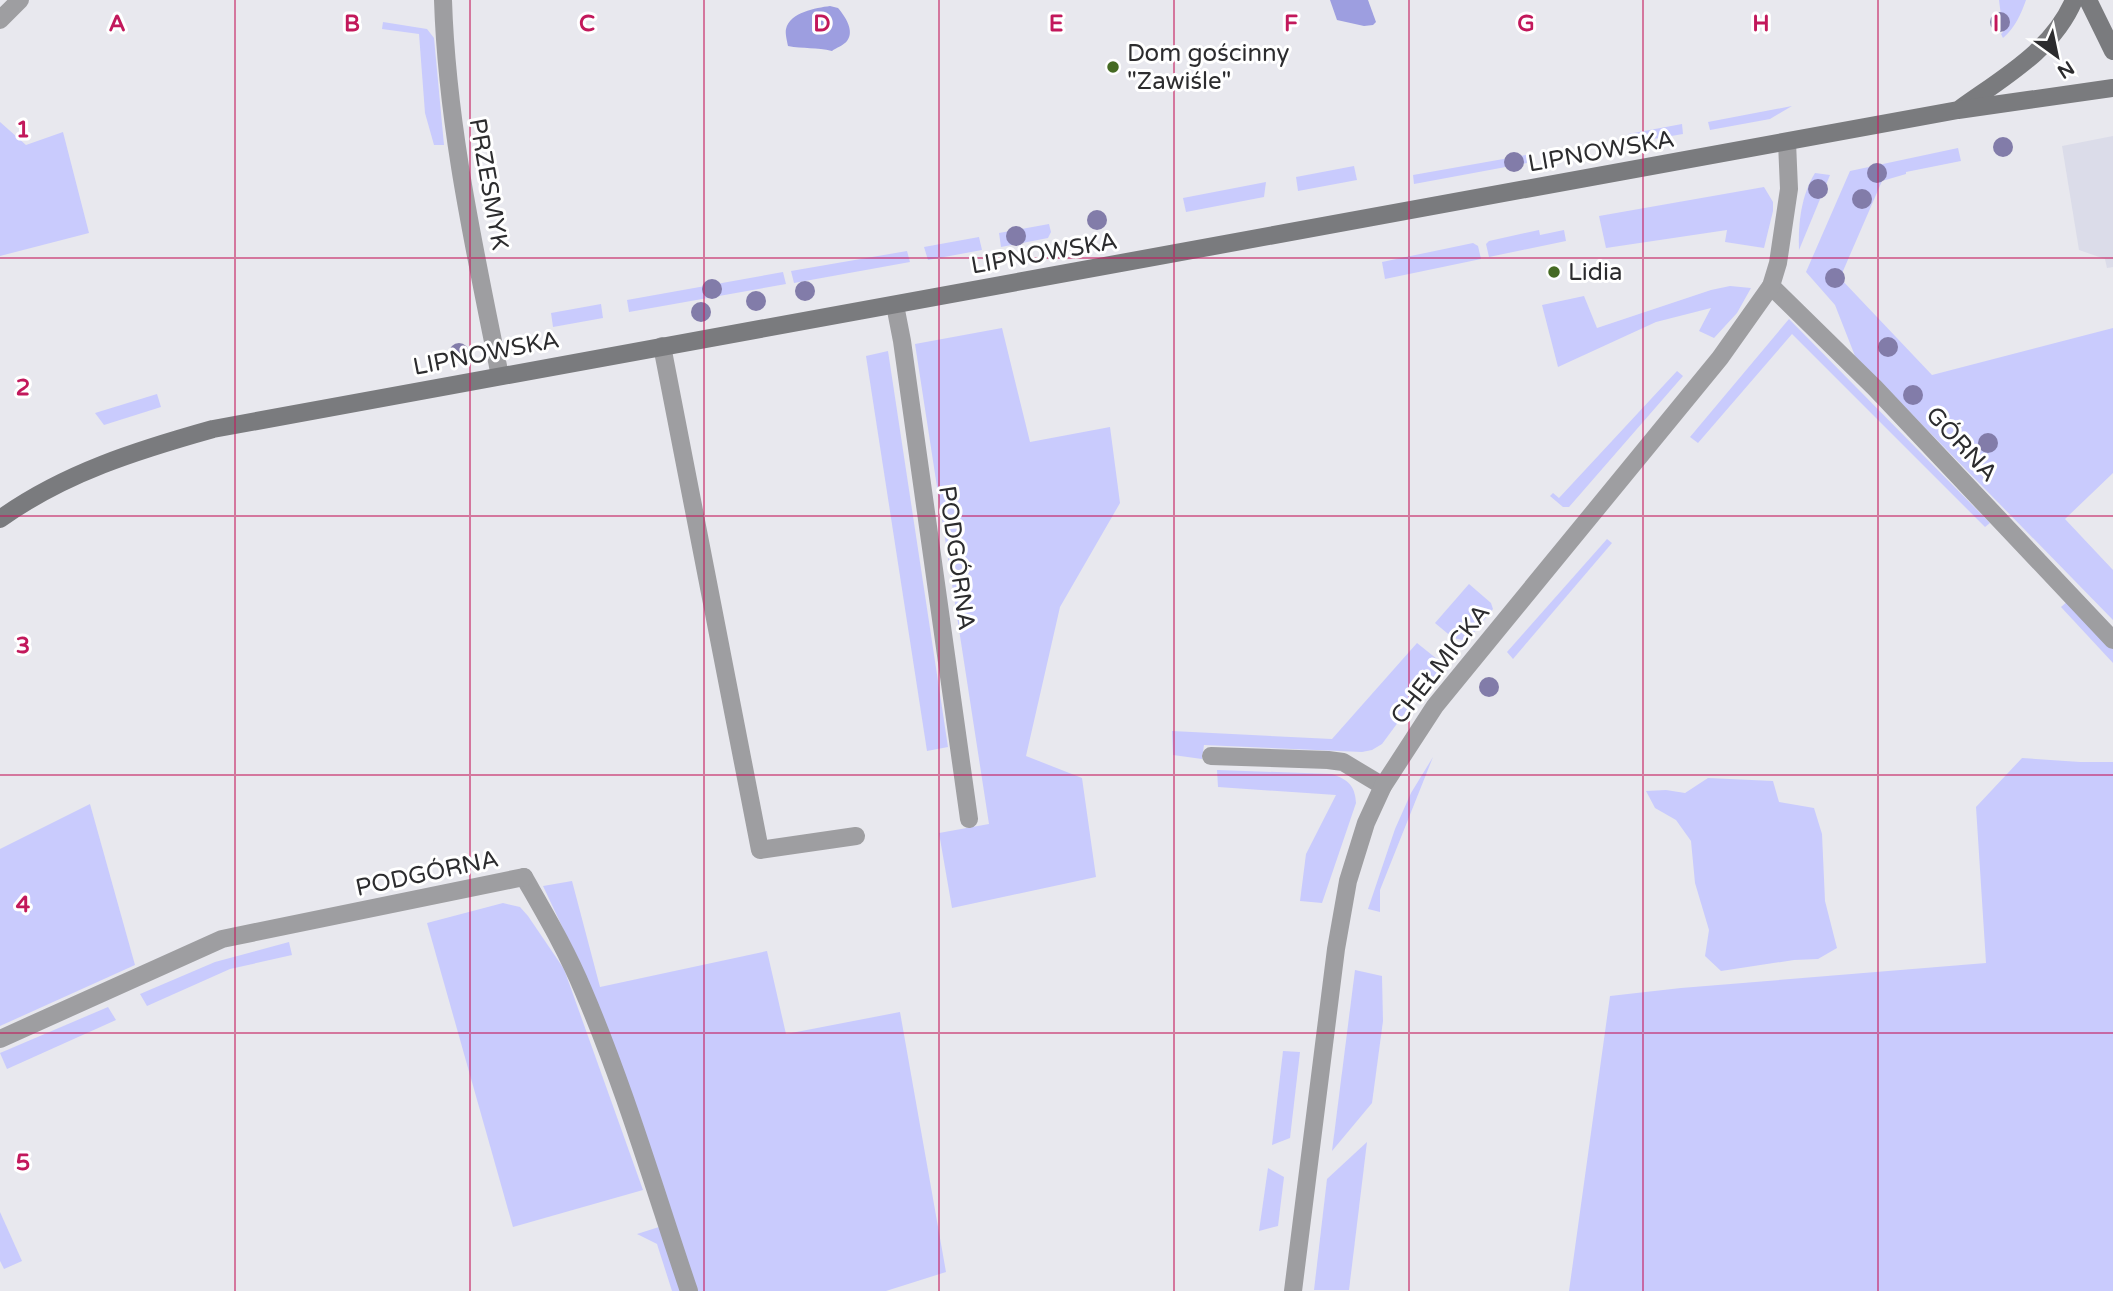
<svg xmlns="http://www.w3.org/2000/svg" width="2113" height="1291" font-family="'Varela Round',sans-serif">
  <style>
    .built { fill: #dbdce9 }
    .green { fill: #c9cbfd }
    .water { fill: #9d9ee0 }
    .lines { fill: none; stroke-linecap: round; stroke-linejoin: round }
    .lane { stroke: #9e9ea1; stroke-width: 18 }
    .street { stroke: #9e9ea1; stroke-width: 18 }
    .secondary { stroke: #7a7b7e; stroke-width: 18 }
    .tree { fill: #827ca9 }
    .grid { fill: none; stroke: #c2185b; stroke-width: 2; stroke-opacity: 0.55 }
    .poi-dot { fill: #456a23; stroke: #fff; stroke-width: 2.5 }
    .labels { text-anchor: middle; stroke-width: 6; stroke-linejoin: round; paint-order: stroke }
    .poi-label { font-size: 24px; fill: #2c2c2e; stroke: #fff; text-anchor: start }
    .street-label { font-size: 24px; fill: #2c2c2e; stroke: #fff }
    .grid-label { font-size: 23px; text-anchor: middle; font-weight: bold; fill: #c2185b; stroke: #fff; stroke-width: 6; stroke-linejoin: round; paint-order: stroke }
  </style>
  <rect width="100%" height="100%" fill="#e8e8ee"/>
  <path class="built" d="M2113 136V267L2107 268 2105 259 2079 250 2062 146Z"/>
  <g class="green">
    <path d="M1999 0H2026C2021 14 2015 28 2003 38L2001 34 2003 32Z"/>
    <path d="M383 22 427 29 434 38 444 145H434L425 113 419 34 382 29Z"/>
    <path d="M1792 106 1770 119 1710 130 1708 122Z"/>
    <path d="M0 122 26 145 63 132 89 233 0 256Z"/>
    <path d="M1682 124 1683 134 1630 143 1628 134Z"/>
    <path d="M1958 148 1961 161 1906 172V174L1882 181 1840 278 1932 375 2113 328V473L2065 519 2113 570V620L1855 356 1835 305 1806 272 1850 171Z"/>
    <path d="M1526 155 1527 163 1414 184 1413 175Z"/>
    <path d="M1354 166 1357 180 1298 191 1296 177Z"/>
    <path d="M1815 173 1830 175 1799 250C1798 223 1801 196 1815 173Z"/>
    <path d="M1266 182 1264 197 1186 212 1183 198Z"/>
    <path d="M1764 187 1773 202V211L1764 248 1725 242 1727 230 1606 248 1599 216Z"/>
    <path d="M1049 224 1051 232 1048 238 1001 247 999 233Z"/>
    <path d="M1539 230 1540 235 1564 230 1566 241 1489 257 1486 244 1489 241Z"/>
    <path d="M979 237 982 250 928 260 924 247Z"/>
    <path d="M1473 243 1478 246 1481 259 1385 279 1382 262Z"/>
    <path d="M907 251 910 262 794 283 791 271Z"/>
    <path d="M783 272 786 284 629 312 627 300Z"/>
    <path d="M1730 286 1751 288 1737 313 1714 338 1699 331 1711 308 1656 322 1558 367 1542 305 1584 296 1597 328 1711 290Z"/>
    <path d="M601 304 603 318 553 327 551 313Z"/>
    <path d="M1789 319 1990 523 1985 527 1792 334 1698 443 1690 437Z"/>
    <path d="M1002 328 1030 442 1110 427 1120 503 1060 607 1026 756 1082 778 1096 877 952 908 939 833 989 824 915 344Z"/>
    <path d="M888 351 948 747 927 751 866 356Z"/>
    <path d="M1677 371 1683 376 1569 507H1563L1550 496 1553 493 1559 498Z"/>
    <path d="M157 394 161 407 104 425 95 413Z"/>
    <path d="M1607 539 1612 543 1513 659 1507 652Z"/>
    <path d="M1469 584 1491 603 1493 609 1467 641 1453 638 1435 623Z"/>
    <path d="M2068 601 2113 649V663L2061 607Z"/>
    <path d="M1417 643 1437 659 1442 669 1410 706 1382 744 1372 750 1362 752 1204 745 1202 759 1173 755 1172 731 1332 739Z"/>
    <path d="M1433 757 1380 890V912L1368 909 1395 829 1411 793Z"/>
    <path d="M2022 758 2080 762H2113V1291H1569L1610 996 1681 988 1986 963 1976 807Z"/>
    <path d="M1217 770 1332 774C1348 780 1355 785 1356 803L1322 903 1300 901 1306 854 1336 795 1218 787Z"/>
    <path d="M1708 778 1773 781 1779 802 1814 808 1822 834 1825 901 1837 948 1818 959 1794 960 1721 971 1705 956 1709 930 1695 883 1691 841 1676 820 1655 808 1646 791 1666 790 1685 793Z"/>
    <path d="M90 804 135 965 0 1026V849Z"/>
    <path d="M572 881 600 987 767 951 786 1034 900 1012 946 1272 886 1291H696L592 990 543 886Z"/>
    <path d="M503 903 520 907 528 916 564 969 643 1190 513 1227 427 923Z"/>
    <path d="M289 942 292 955 230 969 147 1006 140 994 215 962Z"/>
    <path d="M1355 970 1382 976 1383 1021 1372 1103 1332 1151Z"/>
    <path d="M108 1007 116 1020 7 1069 0 1053Z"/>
    <path d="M1283 1051 1300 1052 1290 1138 1272 1145Z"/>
    <path d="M1367 1142 1349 1290H1314L1327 1179Z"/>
    <path d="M1268 1168 1284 1177 1278 1226 1259 1231Z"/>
    <path d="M0 1212 22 1261 4 1269 0 1261Z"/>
    <path d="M659 1227 681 1291H672L657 1244 637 1234Z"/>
  </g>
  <g class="water">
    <path d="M1330 0H1368L1376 22 1373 25 1364 26 1337 20Z"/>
    <path d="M830 6 838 8C845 16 855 31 847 41 844 45 836 48 832 51 817 47 803 49 788 46 787 41 785 33 786 29 790 12 816 8 830 6Z"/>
  </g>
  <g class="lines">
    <g class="lane">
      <path d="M895 305 902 341 969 819"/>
      <path d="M662 346 760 850 856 836"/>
      <path d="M1211 756 1328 760 1343 762 1383 786"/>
      <path d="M524 877C545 914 567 951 583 990 625 1088 655 1191 689 1291"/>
    </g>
    <g class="street">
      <path d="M443 0C447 127 475 251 500 376"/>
      <path d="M0 20 20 0"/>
      <path d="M1771 286 1875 388 2113 640"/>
      <path d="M0 1039 222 939 524 877"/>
      <path d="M1293 1291 1336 949 1348 881 1366 823 1383 786 1435 706 1720 358 1771 286 1778 263 1789 189 1787 142"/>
    </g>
    <g class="secondary">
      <path d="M2088 0 2113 51"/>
      <path d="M1961 108C2004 77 2053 50 2074 0"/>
      <path d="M0 519C64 473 138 450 213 429L1958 110 2113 88"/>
    </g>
  </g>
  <g class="tree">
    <circle cx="2000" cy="22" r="10"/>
    <circle cx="2003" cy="147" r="10"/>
    <circle cx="1514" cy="162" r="10"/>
    <circle cx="1877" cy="173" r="10"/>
    <circle cx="1818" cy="189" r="10"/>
    <circle cx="1862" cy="199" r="10"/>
    <circle cx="1097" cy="220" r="10"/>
    <circle cx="1016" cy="236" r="10"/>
    <circle cx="1835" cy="278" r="10"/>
    <circle cx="712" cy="289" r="10"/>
    <circle cx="805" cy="291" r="10"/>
    <circle cx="756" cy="301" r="10"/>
    <circle cx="701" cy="312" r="10"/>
    <circle cx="1888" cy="347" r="10"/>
    <circle cx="459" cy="353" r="10"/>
    <circle cx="1913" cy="395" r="10"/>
    <circle cx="1988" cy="443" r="10"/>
    <circle cx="1489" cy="687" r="10"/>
  </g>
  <path class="grid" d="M235 0V1291M470 0V1291M704 0V1291M939 0V1291M1174 0V1291M1409 0V1291M1643 0V1291M1878 0V1291M0 258H2113M0 516H2113M0 775H2113M0 1033H2113"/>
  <g class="poi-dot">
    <circle cx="1113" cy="67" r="7"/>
    <circle cx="1554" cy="272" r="7"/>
  </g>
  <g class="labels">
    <g class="poi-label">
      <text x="1127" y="61">Dom gościnny<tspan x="1127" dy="28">"Zawiśle"</tspan></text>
      <text x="1568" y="280">Lidia</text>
    </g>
    <g class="street-label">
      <text transform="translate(1601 151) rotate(-10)" y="8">LIPNOWSKA</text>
      <text transform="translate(489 184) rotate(80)" y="8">PRZESMYK</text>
      <text transform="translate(1044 253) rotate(-10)" y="8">LIPNOWSKA</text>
      <text transform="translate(486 353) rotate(-11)" y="8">LIPNOWSKA</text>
      <text transform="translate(1962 444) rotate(47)" y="8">GÓRNA</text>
      <text transform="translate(957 558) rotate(82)" y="8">PODGÓRNA</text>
      <text transform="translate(1440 664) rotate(-52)" y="8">CHEŁMICKA</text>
      <text transform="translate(427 873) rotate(-12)" y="8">PODGÓRNA</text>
    </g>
  </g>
  <g class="grid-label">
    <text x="117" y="31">A</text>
    <text x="352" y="31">B</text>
    <text x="587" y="31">C</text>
    <text x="822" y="31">D</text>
    <text x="1056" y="31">E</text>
    <text x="1291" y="31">F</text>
    <text x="1526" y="31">G</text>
    <text x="1761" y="31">H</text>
    <text x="1996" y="31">I</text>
    <text x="23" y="137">1</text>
    <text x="23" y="395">2</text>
    <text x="23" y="653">3</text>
    <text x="23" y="912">4</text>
    <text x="23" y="1170">5</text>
  </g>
  <g transform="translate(2057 56) rotate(147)" stroke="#ffffff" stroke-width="5" paint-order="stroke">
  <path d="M0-5L12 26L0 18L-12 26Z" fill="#2c2c2e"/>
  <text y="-10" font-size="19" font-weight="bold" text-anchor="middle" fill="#2c2c2e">N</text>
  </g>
</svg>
